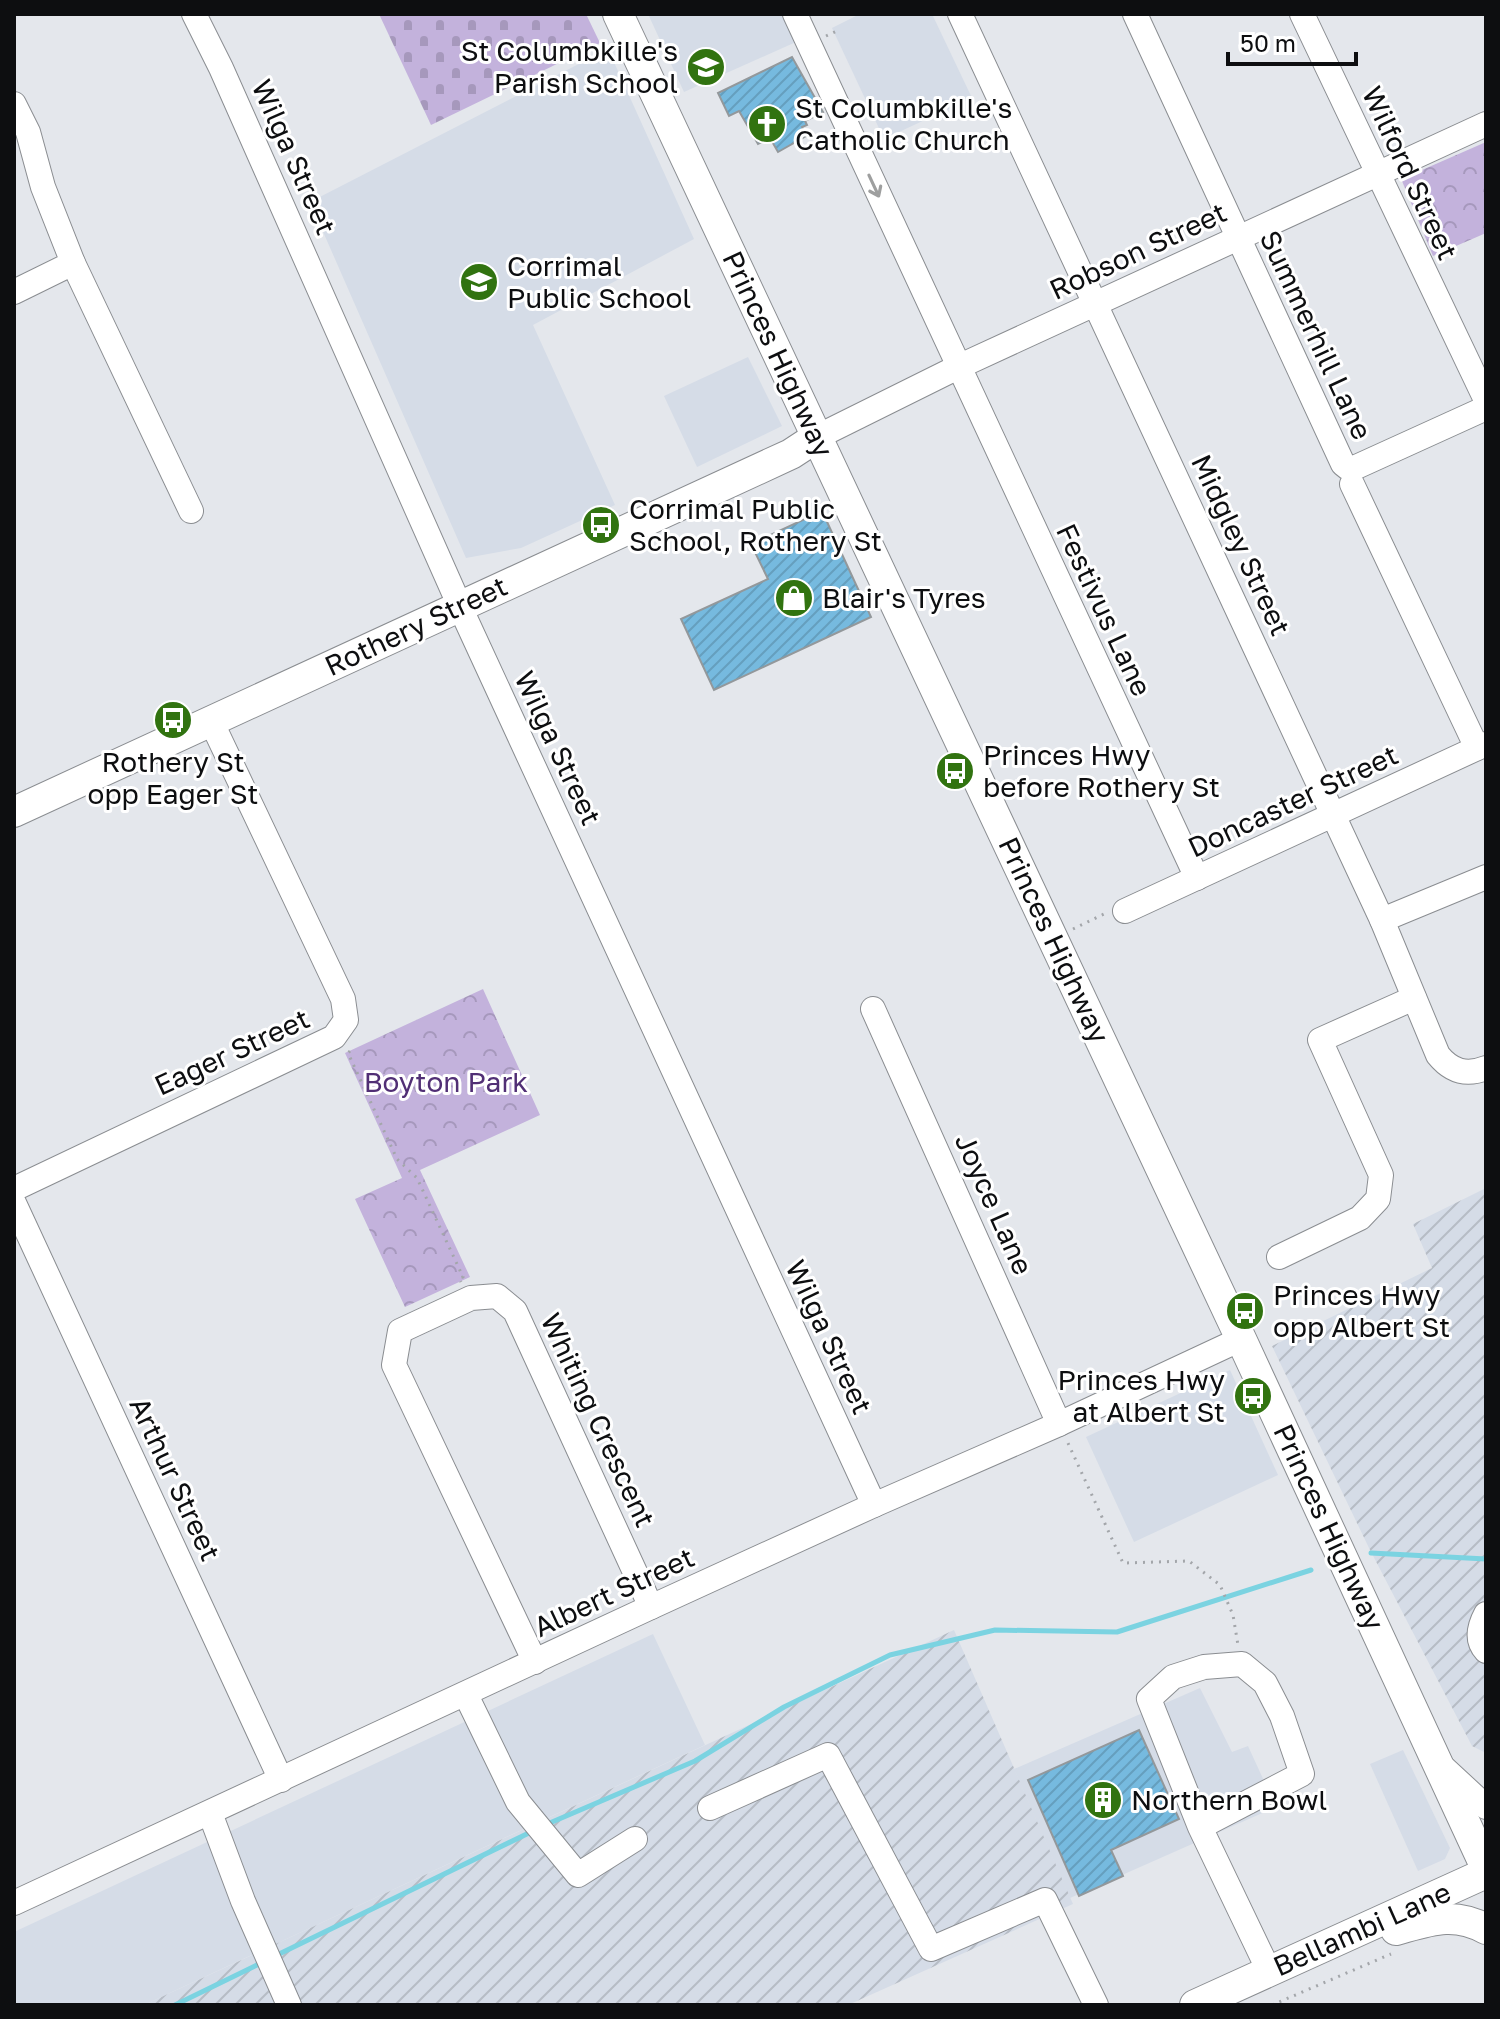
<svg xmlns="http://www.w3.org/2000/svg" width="1500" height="2019" font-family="'Golos Text',sans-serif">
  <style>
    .built { fill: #d5dce7 }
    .industrial { fill: url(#industrial-furrows) }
    .cemetery { fill: url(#cemetery-stones) }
    .park { fill: url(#park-crowns) }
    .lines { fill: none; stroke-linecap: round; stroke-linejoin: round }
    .stream { stroke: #7bd3e1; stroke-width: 5 }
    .building { fill: url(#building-hatch); stroke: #93989b; stroke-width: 2 }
    .minor-casing { stroke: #8a8d91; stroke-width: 26 }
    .major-casing { stroke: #8a8d91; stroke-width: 32 }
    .path { stroke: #a3a6aa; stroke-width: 3; stroke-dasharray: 2 6; stroke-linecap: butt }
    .minor { stroke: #fff; stroke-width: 24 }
    .major { stroke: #fff; stroke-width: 30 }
    .oneway { stroke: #9e9f9f }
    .labels { text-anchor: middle; stroke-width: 6; stroke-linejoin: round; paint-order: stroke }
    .poi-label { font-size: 28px; fill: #0d0e10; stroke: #fff; text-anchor: start }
    .street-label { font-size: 28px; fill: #0d0e10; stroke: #fff }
    .park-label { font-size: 28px; fill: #512f75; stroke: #fff }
  </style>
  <defs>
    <pattern id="industrial-furrows" width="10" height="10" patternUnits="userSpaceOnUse" patternTransform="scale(2)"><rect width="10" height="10" fill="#d5dce7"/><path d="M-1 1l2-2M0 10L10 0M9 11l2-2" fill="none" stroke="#b6bcc5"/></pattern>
    <pattern id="cemetery-stones" width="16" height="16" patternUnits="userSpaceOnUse" patternTransform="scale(2)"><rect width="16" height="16" fill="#c3b2dc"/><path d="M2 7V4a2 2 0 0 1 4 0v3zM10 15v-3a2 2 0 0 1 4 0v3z" fill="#a698bc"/></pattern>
    <pattern id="park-crowns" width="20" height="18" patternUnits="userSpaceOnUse" patternTransform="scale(2)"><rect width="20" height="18" fill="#c3b2dc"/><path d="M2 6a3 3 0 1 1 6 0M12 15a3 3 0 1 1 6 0" fill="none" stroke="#a698bc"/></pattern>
    <pattern id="building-hatch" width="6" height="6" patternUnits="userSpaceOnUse" patternTransform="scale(2)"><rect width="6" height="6" fill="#76badf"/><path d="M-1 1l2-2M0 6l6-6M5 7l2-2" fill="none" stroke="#659fbe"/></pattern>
  </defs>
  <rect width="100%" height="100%" fill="#e4e7ec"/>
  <g class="built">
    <path d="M648 14H783L796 42 684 92Z"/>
    <path d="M860 14H932L972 98 884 139 832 28Z"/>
    <path d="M608 49 694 239 533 325 615 505 521 548 466 558 310 202Z"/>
    <path d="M748 357 782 426 697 467 664 396Z"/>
    <path d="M1230 1370 1278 1475 1134 1542 1086 1437Z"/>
    <path d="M653 1634 705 1745 144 2005H14V1932Z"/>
    <path d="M1200 1688 1232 1752 1248 1746 1276 1807 1070 1898 1014 1769Z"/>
    <path d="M1403 1750 1450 1848 1445 1859 1418 1871 1370 1764Z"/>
  </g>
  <g class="industrial">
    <path d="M1486 1188V1753L1472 1746 1369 1548 1272 1346 1432 1268 1413 1224Z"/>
    <path d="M954 1630 1073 1904 848 2005H144Z"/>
  </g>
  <path class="cemetery" d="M379 14H586L600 43 431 125Z"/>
  <g class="park">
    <path d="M1486 142V233L1433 256 1402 181 1406 177Z"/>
    <path d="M483 989 540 1115 420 1170 470 1277 405 1307 355 1199 402 1178 345 1053Z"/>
  </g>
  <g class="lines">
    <g class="stream">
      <path d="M1371 1553 1486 1559"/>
      <path d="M545 1825 695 1761 784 1707 890 1655 995 1630 1117 1632 1311 1570"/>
      <path d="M275 1956 533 1831"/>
      <path d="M175 2005 263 1962"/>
    </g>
  </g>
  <g class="building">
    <path d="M792 57 823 112 805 121 807 125 802 127 806 136 778 152 770 138 758 144 739 111 729 116 718 93Z"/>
    <path d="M822 511 871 617 714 690 681 619 768 579 751 544Z"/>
    <path d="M1139 1730 1179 1819 1111 1850 1123 1876 1079 1896 1028 1780Z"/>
  </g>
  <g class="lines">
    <g class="minor-casing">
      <g id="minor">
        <path d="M194 14 221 68 466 620 874 1505"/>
        <path d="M795 14 1197 878"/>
        <path d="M960 14 1382 920 1438 1055C1451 1071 1466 1076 1486 1068"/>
        <path d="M1135 14 1343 464 1348 468H1354L1486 408"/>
        <path d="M1302 14 1486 400"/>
        <path d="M14 104 28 132 43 187 73 263 14 292"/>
        <path d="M73 263 191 511"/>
        <path d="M817 437 958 367 1486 124"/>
        <path d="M1352 484 1477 748"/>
        <path d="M1125 911 1486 744"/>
        <path d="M1382 920 1486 877"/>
        <path d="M873 1009 1059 1424"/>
        <path d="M14 1189 334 1037 346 1020 343 999 211 721"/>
        <path d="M14 1203 281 1780"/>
        <path d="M1279 1257 1360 1218 1378 1199 1381 1175 1320 1040 1414 998"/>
        <path d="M1486 1614C1479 1627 1476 1640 1486 1651"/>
        <path d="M535 1662 394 1365 400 1331 471 1298 497 1296 515 1311 651 1607"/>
        <path d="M466 1695 518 1802 578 1875 635 1839"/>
        <path d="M1445 1769 1486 1807"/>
        <path d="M710 1808 828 1755 931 1949 1045 1900 1096 2005"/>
        <path d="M210 1813 243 1901 289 2005"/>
        <path d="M1200 1827 1302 1774 1282 1716 1265 1683 1242 1664 1204 1667 1173 1677 1149 1699 1200 1827 1269 1971"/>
        <path d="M14 1903 651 1607 874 1505 1059 1424 1241 1339"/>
      </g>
    </g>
    <g class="major-casing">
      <g id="major">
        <path d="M618 14 1241 1339 1486 1868"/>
        <path d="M14 812 791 454 817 437"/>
        <path d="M1396 1930C1429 1921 1453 1911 1486 1929"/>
        <path d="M1195 2005 1486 1873"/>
      </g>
    </g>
    <g class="path">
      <path d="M826 36 837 31"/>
      <path d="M1073 929 1106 913"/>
      <path d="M350 1051 348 1053 397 1159 417 1178 463 1277 459 1278 461 1282"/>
      <path d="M1068 1443 1123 1563 1189 1561 1220 1585 1233 1615 1238 1645"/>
      <path d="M1272 2005 1391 1954"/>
    </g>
    <use href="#minor" class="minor"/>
    <use href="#major" class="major"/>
  </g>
  <defs><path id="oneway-shaft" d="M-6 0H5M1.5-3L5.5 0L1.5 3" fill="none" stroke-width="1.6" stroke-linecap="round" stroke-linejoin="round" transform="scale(2)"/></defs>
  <use class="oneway" href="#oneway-shaft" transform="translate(874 186) rotate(65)"/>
  <defs>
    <g id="school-disc" transform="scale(2)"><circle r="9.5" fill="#317310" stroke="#fff"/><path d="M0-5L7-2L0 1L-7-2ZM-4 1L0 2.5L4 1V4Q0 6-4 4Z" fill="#fff"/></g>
    <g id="church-disc" transform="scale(2)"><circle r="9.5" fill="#317310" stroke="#fff"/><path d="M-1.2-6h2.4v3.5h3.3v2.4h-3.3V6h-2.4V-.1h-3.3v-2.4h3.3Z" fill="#fff"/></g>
    <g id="bus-disc" transform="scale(2)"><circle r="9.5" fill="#317310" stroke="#fff"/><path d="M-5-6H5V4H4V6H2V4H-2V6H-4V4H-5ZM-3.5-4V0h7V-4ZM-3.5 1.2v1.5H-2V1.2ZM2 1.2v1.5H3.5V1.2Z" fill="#fff"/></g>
    <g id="shop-disc" transform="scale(2)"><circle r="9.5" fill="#317310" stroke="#fff"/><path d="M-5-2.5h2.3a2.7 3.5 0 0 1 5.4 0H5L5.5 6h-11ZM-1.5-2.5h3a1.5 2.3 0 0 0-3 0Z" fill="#fff"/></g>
    <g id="building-disc" transform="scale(2)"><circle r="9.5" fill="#317310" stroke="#fff"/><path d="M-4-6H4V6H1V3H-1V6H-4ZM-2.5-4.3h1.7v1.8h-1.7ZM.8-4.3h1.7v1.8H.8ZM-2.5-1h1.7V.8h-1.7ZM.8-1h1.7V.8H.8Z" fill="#fff"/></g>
  </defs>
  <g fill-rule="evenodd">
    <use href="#school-disc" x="706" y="67"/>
    <use href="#church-disc" x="767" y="124"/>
    <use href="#school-disc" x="479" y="282"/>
    <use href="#bus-disc" x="601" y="525"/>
    <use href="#shop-disc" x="794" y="598"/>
    <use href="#bus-disc" x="173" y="720"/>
    <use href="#bus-disc" x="955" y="771"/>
    <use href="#bus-disc" x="1245" y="1311"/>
    <use href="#bus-disc" x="1253" y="1396"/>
    <use href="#building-disc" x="1103" y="1800"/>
  </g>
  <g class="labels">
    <g class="poi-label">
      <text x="678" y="61" text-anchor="end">St Columbkille's<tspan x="678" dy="32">Parish School</tspan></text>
      <text x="795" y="118">St Columbkille's<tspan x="795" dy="32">Catholic Church</tspan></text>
      <text x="507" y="276">Corrimal<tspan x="507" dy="32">Public School</tspan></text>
      <text x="629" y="519">Corrimal Public<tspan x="629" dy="32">School, Rothery St</tspan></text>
      <text x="822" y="608">Blair's Tyres</text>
      <text x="983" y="765">Princes Hwy<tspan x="983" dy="32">before Rothery St</tspan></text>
      <text x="173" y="772" text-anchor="middle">Rothery St<tspan x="173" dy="32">opp Eager St</tspan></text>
      <text x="1273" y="1305">Princes Hwy<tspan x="1273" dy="32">opp Albert St</tspan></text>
      <text x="1225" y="1390" text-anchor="end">Princes Hwy<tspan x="1225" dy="32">at Albert St</tspan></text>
      <text x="1131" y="1810">Northern Bowl</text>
    </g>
    <g class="street-label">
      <text transform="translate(294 157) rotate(66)" y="10">Wilga Street</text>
      <text transform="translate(1410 173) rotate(65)" y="10">Wilford Street</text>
      <text transform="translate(1138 251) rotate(-25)" y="10">Robson Street</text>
      <text transform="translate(1316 335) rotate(65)" y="10">Summerhill Lane</text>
      <text transform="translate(778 354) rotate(65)" y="10">Princes Highway</text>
      <text transform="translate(1241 545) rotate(65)" y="10">Midgley Street</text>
      <text transform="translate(1104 610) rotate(65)" y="10">Festivus Lane</text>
      <text transform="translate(416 626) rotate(-25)" y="10">Rothery Street</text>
      <text transform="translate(558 748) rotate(65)" y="10">Wilga Street</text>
      <text transform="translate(1293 801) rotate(-25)" y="10">Doncaster Street</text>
      <text transform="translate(1054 940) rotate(65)" y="10">Princes Highway</text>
      <text transform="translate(232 1052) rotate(-25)" y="10">Eager Street</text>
      <text transform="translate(994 1204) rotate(66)" y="10">Joyce Lane</text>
      <text transform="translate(829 1337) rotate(65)" y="10">Wilga Street</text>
      <text transform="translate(598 1420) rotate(65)" y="10">Whiting Crescent</text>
      <text transform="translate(175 1479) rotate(65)" y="10">Arthur Street</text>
      <text transform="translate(1329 1527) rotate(65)" y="10">Princes Highway</text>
      <text transform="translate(614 1592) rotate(-25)" y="10">Albert Street</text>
      <text transform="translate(1362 1929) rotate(-24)" y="10">Bellambi Lane</text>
    </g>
    <g class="park-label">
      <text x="446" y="1092">Boyton Park</text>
    </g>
  </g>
  <rect width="1500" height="2019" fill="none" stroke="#0d0e10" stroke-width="32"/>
  <path d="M1228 52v12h128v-12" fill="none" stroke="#0d0e10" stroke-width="4"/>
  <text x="1240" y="52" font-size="24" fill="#0d0e10" stroke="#ffffff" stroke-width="6" paint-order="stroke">50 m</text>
</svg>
